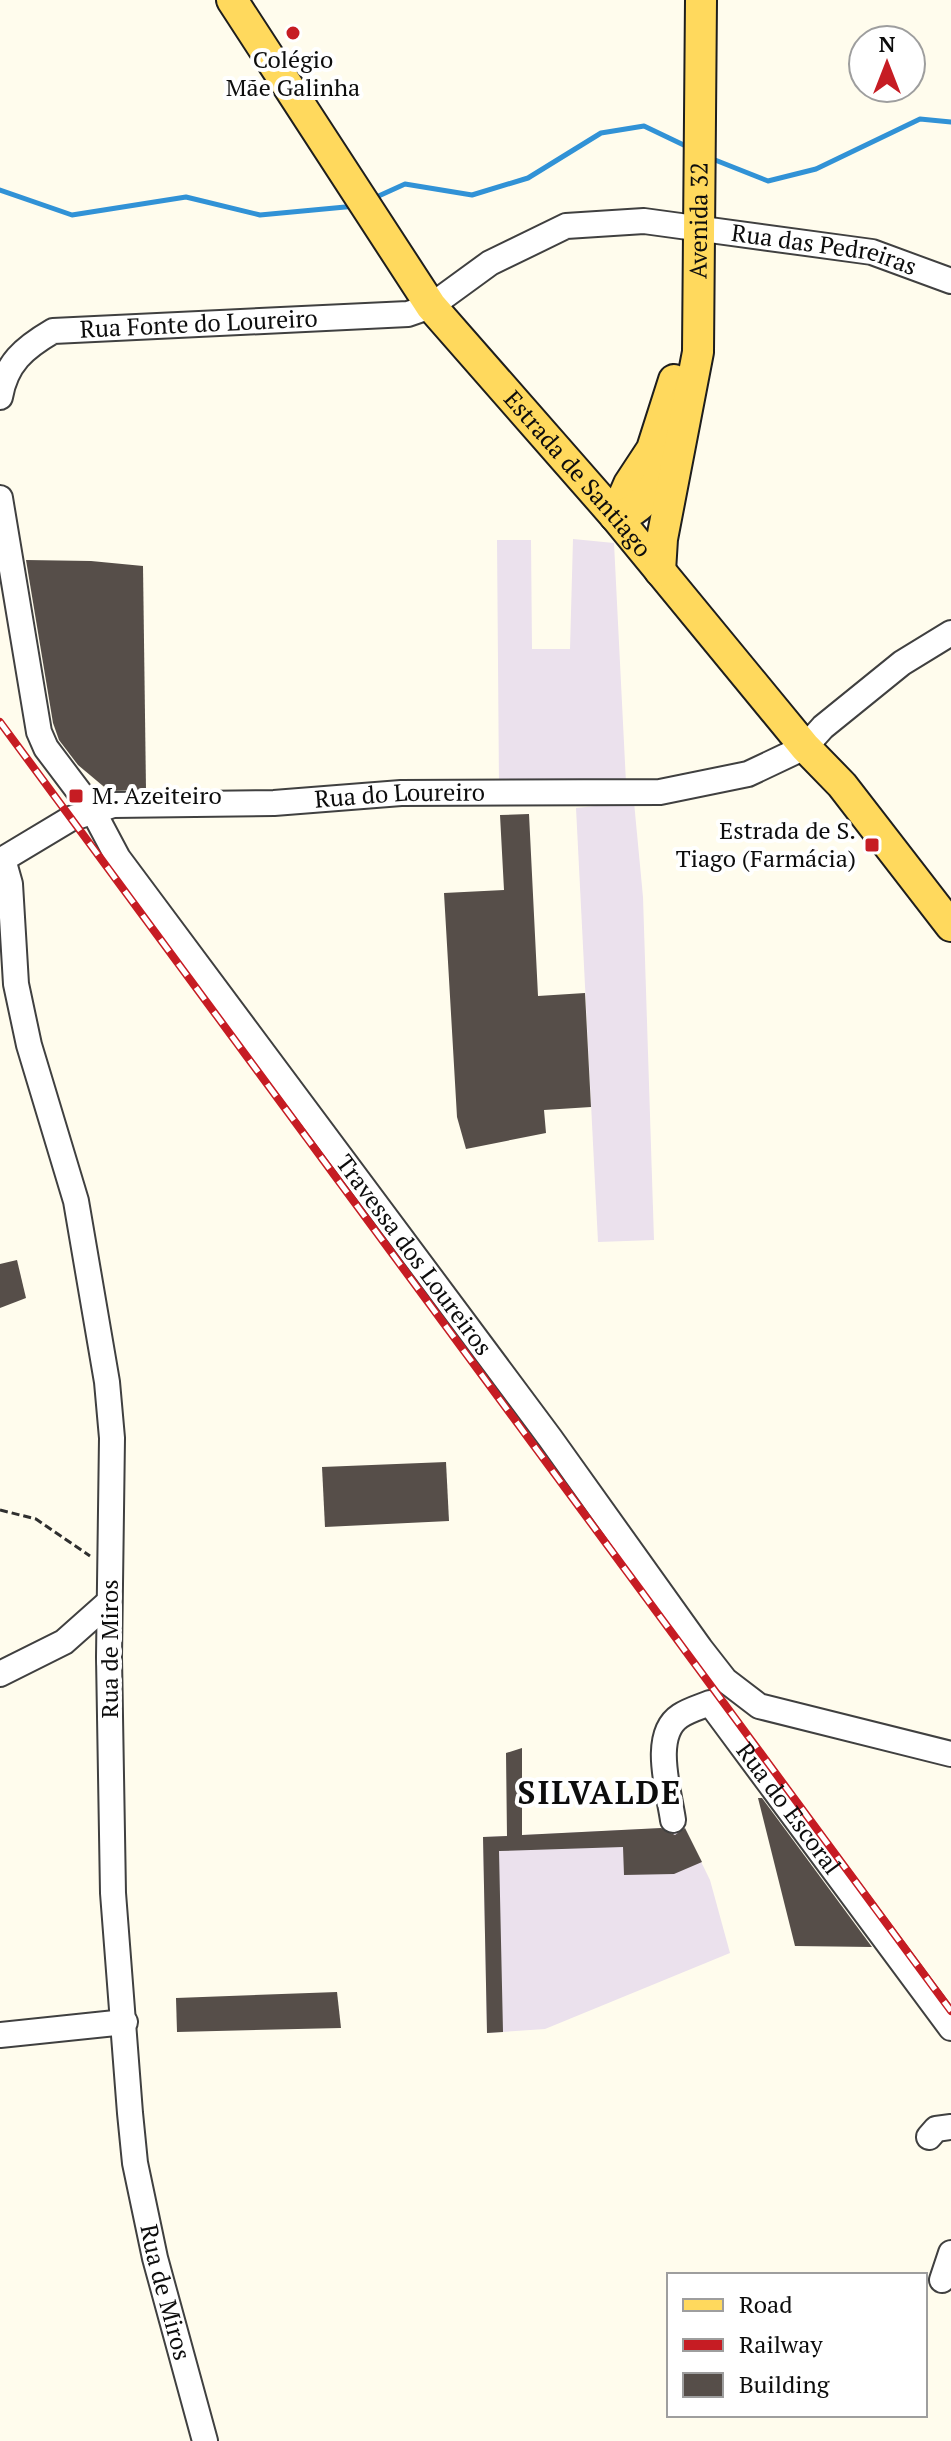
<svg xmlns="http://www.w3.org/2000/svg" width="951" height="2441" font-family="'PT Serif',serif">
  <style>
    .industrial { fill: #ebe1ed }
    .lines { fill: none; stroke-linecap: round; stroke-linejoin: round }
    .stream { stroke: #3192d6; stroke-width: 5 }
    .building { fill: #564e49 }
    .minor-casing { stroke: #404040; stroke-width: 28 }
    .major-casing { stroke: #1e1e1e; stroke-width: 34 }
    .path { stroke: #2f2f2f; stroke-width: 3; stroke-dasharray: 8 4; stroke-linecap: butt }
    .minor { stroke: #fff; stroke-width: 24 }
    .major { stroke: #ffd95d; stroke-width: 30 }
    .rail-casing { stroke: #c61c23; stroke-width: 8 }
    .rail { stroke: #fff; stroke-width: 5; stroke-dasharray: 15; stroke-linecap: butt }
    .poi-dot { fill: #c61c23; stroke: #fff; stroke-width: 3 }
    .labels { text-anchor: middle; stroke-width: 8; stroke-linejoin: round; paint-order: stroke }
    .poi-label { font-size: 24px; fill: #0d0d0d; stroke: #fff }
    .street-label { font-size: 24px; fill: #0d0d0d; stroke: #fff }
    .district-label { font-size: 32px; font-weight: bold; letter-spacing: 2px; fill: #0d0d0d; stroke: #fff }
  </style>
  <rect width="100%" height="100%" fill="#fffced"/>
  <g class="industrial">
    <path d="M573 539 614 543 626 783 499 786 497 540H531L532 649H570Z"/>
    <path d="M634 802 643 897 654 1240 598 1242 576 808Z"/>
    <path d="M684 1827 710 1880 730 1953 545 2029 487 2033 483 1837Z"/>
  </g>
  <g class="lines">
    <g class="stream">
      <path d="M710 158 768 181 816 169 920 119 951 122"/>
      <path d="M0 190 72 215 186 197 260 215 356 206"/>
      <path d="M372 199 405 184 472 195 528 178 601 133 644 126 690 148"/>
    </g>
  </g>
  <g class="building">
    <path d="M26 560 91 561 143 566 146 790 109 791 78 765 59 740 53 723Z"/>
    <path d="M529 814 538 996 585 993 591 1107 544 1110 546 1133 466 1149 457 1117 444 893 504 890 500 815Z"/>
    <path d="M17 1260 26 1298 0 1308V1264Z"/>
    <path d="M446 1462 449 1521 325 1527 322 1467Z"/>
    <path d="M522 1748V1835L661 1828 675 1835 685 1828 702 1862 674 1874 624 1875 623 1847 499 1851 503 2032 487 2033 483 1837 507 1836 506 1753Z"/>
    <path d="M758 1798H762L872 1947 795 1946Z"/>
    <path d="M337 1992 341 2028 177 2032 176 1998Z"/>
  </g>
  <g class="lines">
    <g class="minor-casing">
      <g id="minor">
        <path id="s1" d="M0 397C6 363 24 348 53 331L408 314 431 306 490 263 566 226 644 221 872 252 951 281"/>
        <path id="s2" d="M0 498 39 732 46 748 92 809 118 858 550 1438 700 1648 725 1680 759 1706 951 1754"/>
        <path id="s3" d="M3 859 10 884 16 984 29 1045 76 1201 107 1382 112 1438 109 1657 113 1893 130 2113 135 2163 155 2258 205 2441"/>
        <path id="s4" d="M0 861 70 819 113 805 274 803 401 793 660 792 748 774 805 747 823 727 902 663 951 633"/>
        <path d="M0 1674 64 1642 109 1602"/>
        <path id="s5" d="M673 1820C669 1791 651 1735 680 1716 689 1710 700 1707 710 1703L951 2028"/>
        <path d="M0 2035 125 2022"/>
        <path d="M929 2137 936 2129 951 2127"/>
        <path d="M942 2280 951 2253"/>
      </g>
    </g>
    <g class="major-casing">
      <g id="major">
        <path id="s6" d="M232 0 431 306 615 516 805 747 842 785 951 926"/>
        <path d="M615 516 629 484 652 449 674 380"/>
        <path d="M615 516C645 513 656 483 670 459"/>
        <path id="s7" d="M660 571 662 539 698 352 701 0"/>
      </g>
    </g>
    <path class="path" d="M0 1510 36 1519 90 1556"/>
    <use href="#minor" class="minor"/>
    <use href="#major" class="major"/>
    <g class="rail-casing">
      <path id="rail" d="M0 722 951 2011"/>
    </g>
    <use href="#rail" class="rail"/>
  </g>
  <g class="poi-dot">
    <circle cx="293" cy="33" r="8"/>
    <rect x="68" y="788" width="16" height="16" rx="4"/>
    <rect x="864" y="837" width="16" height="16" rx="4"/>
  </g>
  <g class="labels">
    <g class="poi-label">
      <text x="293" y="68">Colégio<tspan x="293" dy="28">Mãe Galinha</tspan></text>
      <text x="92" y="804" text-anchor="start">M. Azeiteiro</text>
      <text x="856" y="839" text-anchor="end">Estrada de S.<tspan x="856" dy="28">Tiago (Farmácia)</tspan></text>
    </g>
    <g class="street-label">
      <text dy="8" stroke="none"><textPath href="#s7" startOffset="354">Avenida 32</textPath></text>
      <text dy="8" stroke="none"><textPath href="#s1" startOffset="886">Rua das Pedreiras</textPath></text>
      <text dy="8" stroke="none"><textPath href="#s1" startOffset="234">Rua Fonte do Loureiro</textPath></text>
      <text dy="8" stroke="none"><textPath href="#s6" startOffset="588">Estrada de Santiago</textPath></text>
      <text dy="8" stroke="none"><textPath href="#s4" startOffset="414">Rua do Loureiro</textPath></text>
      <text dy="8" stroke="none"><textPath href="#s2" startOffset="882">Travessa dos Loureiros</textPath></text>
      <text transform="translate(110 1649) rotate(-90)" y="8">Rua de Miros</text>
      <text dy="8" stroke="none"><textPath href="#s5" startOffset="274">Rua do Escoral</textPath></text>
      <text dy="8" stroke="none"><textPath href="#s3" startOffset="1450">Rua de Miros</textPath></text>
    </g>
    <g class="district-label">
      <text x="600" y="1804">SILVALDE</text>
    </g>
  </g>
  <rect x="667" y="2273" width="260" height="144" fill="#ffffff" stroke="#9e9e9e" stroke-width="2"/>
  <rect x="683" y="2299" width="40" height="12" fill="#ffd95d" stroke="#9e9e9e" stroke-width="2"/>
  <text x="739" y="2313" font-size="24" fill="#0d0d0d">Road</text>
  <rect x="683" y="2339" width="40" height="12" fill="#c61c23" stroke="#9e9e9e" stroke-width="2"/>
  <text x="739" y="2353" font-size="24" fill="#0d0d0d">Railway</text>
  <rect x="683" y="2373" width="40" height="24" fill="#564e49" stroke="#9e9e9e" stroke-width="2"/>
  <text x="739" y="2393" font-size="24" fill="#0d0d0d">Building</text>
  <g transform="translate(887 64)"><circle r="38" fill="#ffffff" stroke="#9e9e9e" stroke-width="2"/>
  <path d="M0-6L14 30L0 20L-14 30Z" fill="#c61c23"/>
  <text y="-12" font-size="22" font-weight="bold" text-anchor="middle" fill="#0d0d0d">N</text>
  </g>
</svg>
